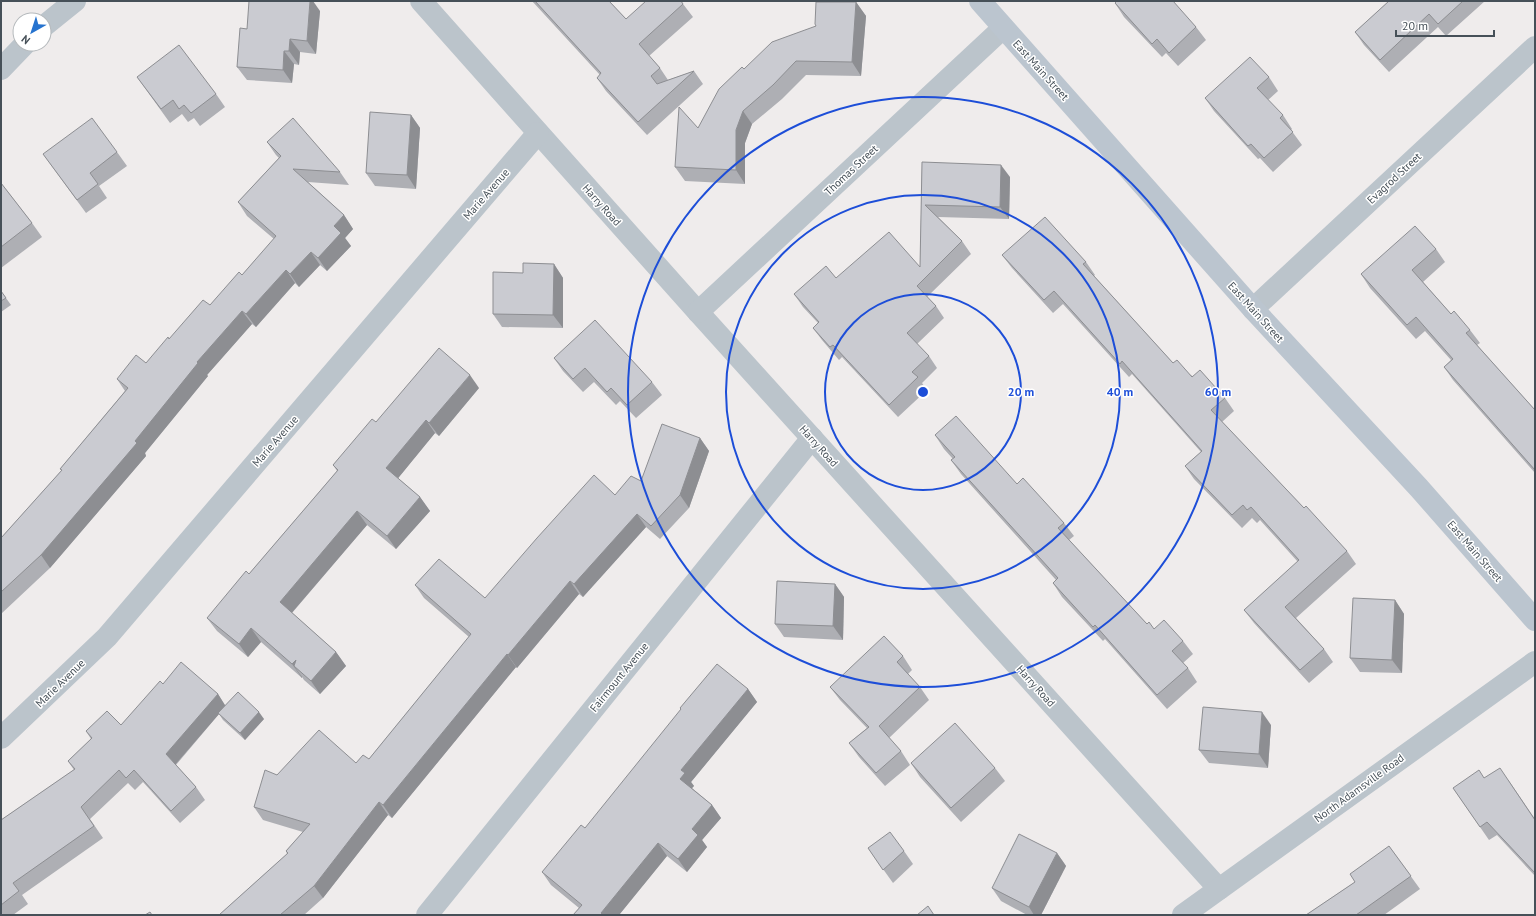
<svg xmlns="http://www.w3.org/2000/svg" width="1536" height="916" font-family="'PT Sans',sans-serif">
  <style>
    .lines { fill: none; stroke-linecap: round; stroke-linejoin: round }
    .street { stroke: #bbc4cb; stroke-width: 22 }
    .secondary { stroke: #bbc5cf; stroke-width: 22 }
    .wall { fill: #aeafb4 }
    .shaded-wall { fill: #8d8e92 }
    .building { fill: #cacbd1; stroke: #8d8e92 }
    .ring { fill: none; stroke: #1d4ed8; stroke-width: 2 }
    .labels { text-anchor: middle; stroke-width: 3; stroke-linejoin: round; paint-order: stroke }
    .street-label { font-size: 11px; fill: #465058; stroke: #fff }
    .centre { fill: #1d4ed8; stroke: #fff; stroke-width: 2 }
    .ring-label { font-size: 12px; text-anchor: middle; font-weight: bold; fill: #1d4ed8; stroke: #fff; stroke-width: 3; stroke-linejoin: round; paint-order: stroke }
  </style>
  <rect width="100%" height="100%" fill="#efecec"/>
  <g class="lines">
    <g class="street">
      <path d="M421 1 698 312 1219 889"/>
      <path d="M44 26 75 1"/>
      <path d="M1 69 25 44"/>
      <path d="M1253 309 1535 47"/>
      <path d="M698 312 1003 28"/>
      <path d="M1 738 107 637 538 133"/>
      <path d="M427 915 812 438"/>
      <path d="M1183 915 1535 662"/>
    </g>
    <path class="secondary" d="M980 1 1253 309 1419 488 1535 620"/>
  </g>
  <g class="wall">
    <path d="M532 1H609L626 19 683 4 693 17 649 56 660 68 668 80 694 71 703 84 647 135 606 91 597 78 600 75Z"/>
    <path d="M1389 1H1485L1446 36 1438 27 1389 72 1364 45 1355 32Z"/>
    <path d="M856 2 866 16 861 76 806 75 782 99 752 124 745 143V184L685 181 675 167 698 128 744 69Z"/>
    <path d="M1115 3 1196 27 1206 40 1178 66 1166 53 1162 57 1124 17Z"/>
    <path d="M320 11 316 54 300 52 299 65 294 64 292 83 247 80 237 67 247 29Z"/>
    <path d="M137 77 216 94 225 107 200 126 194 118 188 122 182 114 170 123Z"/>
    <path d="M1269 77 1278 91 1268 100 1283 115 1292 129 1291 130 1302 145 1273 172 1260 158 1258 159 1214 111 1205 98Z"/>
    <path d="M411 115 420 128 416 189 375 186 366 173Z"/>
    <path d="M267 142 340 172 349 185 308 182 344 215 353 229 345 238 351 246 327 271 320 265 299 287 295 283 256 327 252 324 207 375 208 376 145 453 146 456 50 568 1 614V538L62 470 60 469 125 391 117 379 146 363 169 339 210 305 242 275 274 239 247 216 238 202 279 158 276 155Z"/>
    <path d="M117 152 127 166 99 186 107 198 86 213 43 154Z"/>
    <path d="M922 162 1010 177 1009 219 938 217 962 241 971 254 927 297 936 306 944 318 917 344 929 356 937 368 922 383 927 390 898 417 842 357 839 360 822 340 813 328 818 323 803 307 794 294 836 278 920 267Z"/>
    <path d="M1 183 32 223 42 237 1 268Z"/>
    <path d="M1436 249 1445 262 1423 282 1451 314 1470 330 1480 343 1477 345 1535 410V473L1453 380 1444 367 1451 360 1425 331 1416 339 1370 288 1361 274Z"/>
    <path d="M1002 255 1086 262 1095 275 1094 276 1173 363 1225 398 1234 411 1222 422 1304 508 1347 551 1356 564 1296 618 1324 649 1333 662 1309 683 1254 623 1244 610 1298 562 1260 520 1257 523 1252 518 1242 528 1194 479 1185 466 1201 452 1132 374 1129 377 1063 304 1053 313 1012 268Z"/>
    <path d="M554 264 563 278V328L502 327 493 314Z"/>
    <path d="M1 291 11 305 1 312Z"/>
    <path d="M554 358 652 382 662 395 636 418 620 401 616 405 594 382 583 392 563 371Z"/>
    <path d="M479 388 439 436 435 433 398 478 420 497 430 511 396 549 367 525 292 613 336 652 346 666 320 694 304 680 302 677V678L261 642 248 657 217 631 207 618 249 574 337 471 333 465 376 422Z"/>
    <path d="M935 435 1017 484 1064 523 1074 536 1069 540 1147 624 1154 629 1183 641 1193 654 1183 663 1188 668 1197 682 1167 709 1105 639 1103 641 1062 597 1053 583 1056 580 961 474 951 460 953 459 944 449Z"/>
    <path d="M700 438 709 451 689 508 660 539 646 527 583 597 579 594 517 668 516 667 392 818 388 815 323 898 304 915H219L287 854 286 851 303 832 263 820 254 807 277 775 356 763 369 759 469 637 424 598 415 585 485 598 615 495 641 481Z"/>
    <path d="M835 584 844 597 843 640 784 637 775 624Z"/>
    <path d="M1395 600 1404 614 1402 673 1360 672 1350 658Z"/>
    <path d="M903 656 912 670 908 674 920 687 929 700 889 738 901 751 910 765 885 786 859 757 849 743 867 728 840 700 830 687Z"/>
    <path d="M163 684 218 694 225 705 264 719 245 740 223 720 219 714 176 765 196 787 205 800 180 823 143 782 135 790 128 783 90 819 103 838 22 895 28 904 13 915H3L1 912V820L74 770 68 761 91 739 86 731 121 725Z"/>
    <path d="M748 689 757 702 691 782 694 786 692 788 712 805 721 818 702 840 707 847 687 872 667 856 619 915H573L579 908 551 885 542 872 585 828Z"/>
    <path d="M1271 725 1268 768 1209 763 1199 750Z"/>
    <path d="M911 763 995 768 1005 781 961 822 920 777Z"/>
    <path d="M1484 778 1509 781 1535 819V876L1497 835 1489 840 1453 788Z"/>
    <path d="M1389 846 1420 889 1384 915H1306L1355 882Z"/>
    <path d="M868 848 904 851 913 864 893 883Z"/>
    <path d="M1057 853 1066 866 1041 915H1027L1001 901 992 888Z"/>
  </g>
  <g class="shaded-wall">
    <path d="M310 1H313L320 11 316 54 307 41Z"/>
    <path d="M856 2 866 16 861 76 852 62Z"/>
    <path d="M290 39 300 52 299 65 289 51Z"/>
    <path d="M284 51 294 64 292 83 283 70Z"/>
    <path d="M743 111 752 124 745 143V184L736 170V130Z"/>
    <path d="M411 115 420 128 416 189 407 175Z"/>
    <path d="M1001 165 1010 177 1009 219 1000 207Z"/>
    <path d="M344 215 353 229 345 238 351 246 327 271 318 258 334 226Z"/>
    <path d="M311 252 320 265 299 287 290 274Z"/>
    <path d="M554 264 563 278V328L553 315Z"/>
    <path d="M286 270 295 283 256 327 246 314Z"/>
    <path d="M242 311 252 324 207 375 208 376 145 453 146 456 50 568 41 555 135 441 197 362Z"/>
    <path d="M470 375 479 388 439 436 429 423Z"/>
    <path d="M426 420 435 433 395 482 386 468Z"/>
    <path d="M700 438 709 451 689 508 680 495Z"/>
    <path d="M420 497 430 511 396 549 387 536Z"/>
    <path d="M357 511 367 525 289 616 280 602Z"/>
    <path d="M637 514 646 527 583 597 574 584Z"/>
    <path d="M570 581 579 594 517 668 508 655Z"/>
    <path d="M835 584 844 597 843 640 833 626Z"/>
    <path d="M1395 600 1404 614 1402 673 1392 660Z"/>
    <path d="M251 628 261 642 248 657 239 644Z"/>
    <path d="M336 652 346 666 320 694 311 681Z"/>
    <path d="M507 654 516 667 392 818 383 805Z"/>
    <path d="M296 660 294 666 302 677V678L292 664Z"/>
    <path d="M748 689 757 702 691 782 694 786 689 791 680 779 681 770Z"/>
    <path d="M218 694 226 707 218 713 219 714 174 766 166 754Z"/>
    <path d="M259 712 264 719 245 740 240 733Z"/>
    <path d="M1262 712 1271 725 1268 768 1259 754Z"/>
    <path d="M379 802 388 815 323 898 314 886Z"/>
    <path d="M712 805 721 818 702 840 707 847 687 872 678 859 692 829Z"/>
    <path d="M658 843 667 856 619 915H602L601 913Z"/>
    <path d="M1057 853 1066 866 1041 915H1034L1029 907Z"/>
  </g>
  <g class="building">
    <path d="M249 1H310L307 41 290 39 289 51H284L283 70 237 67 240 28 247 29Z"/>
    <path d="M535 1H609L626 19 646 1H681L683 4 639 44 660 68 651 76 657 84 694 71 638 122 597 78 601 73Z"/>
    <path d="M1117 1H1173L1196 27 1169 53 1157 39 1152 44 1115 3Z"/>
    <path d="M1389 1H1463L1438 24 1429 14 1380 60 1355 32Z"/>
    <path d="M816 2H856L852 62 796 61 773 85 743 111 736 130V170L675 167 679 107 698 128 719 89 742 67 744 69 772 42 816 26 815 24Z"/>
    <path d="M179 45 216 94 191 113 184 105 179 109 173 100 161 109 137 77Z"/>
    <path d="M1250 57 1269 77 1257 88 1283 115 1280 118 1293 132 1264 158 1251 144 1248 146 1205 98Z"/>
    <path d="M370 112 411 115 407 175 366 173Z"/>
    <path d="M92 118 117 152 90 173 98 184 77 200 43 154Z"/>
    <path d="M293 118 340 172 293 169 344 215 334 226 341 233 318 258 311 252 290 274 286 270 246 314 242 311 197 362 198 363 135 441 137 443 41 555 1 592V538L62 470 60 469 128 388 117 379 136 355 146 363 168 337 169 339 203 300 210 305 239 272 242 275 276 236 238 202 281 156 267 142Z"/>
    <path d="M922 162 1001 165 1000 207 925 205 962 241 917 286 936 306 907 333 929 356 912 372 918 377 889 405 833 345 830 347 813 328 819 322 794 294 826 266 836 278 889 232 920 267Z"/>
    <path d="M1 183 32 223 1 247Z"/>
    <path d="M1045 217 1086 262 1083 264 1173 363 1177 360 1192 377 1200 370 1225 398 1211 410 1304 508 1306 506 1347 551 1285 607 1324 649 1300 670 1244 610 1299 560 1251 507 1247 510 1243 505 1232 515 1185 466 1202 451 1122 361 1120 364 1054 291 1044 300 1002 255Z"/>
    <path d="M1415 226 1436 249 1412 270 1451 314 1454 311 1470 330 1466 333 1535 410V470L1444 367 1453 359 1416 317 1407 325 1361 274Z"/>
    <path d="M523 263 554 264 553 315 493 314V272L523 273Z"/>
    <path d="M1 291 6 298 1 301Z"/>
    <path d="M595 320 652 382 627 405 611 388 607 392 585 368 573 379 554 358Z"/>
    <path d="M439 348 470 375 429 423 426 420 386 468 420 497 387 536 357 511 280 602 336 652 311 681 294 666 296 660 292 664 251 628 239 644 207 618 246 571 249 574 338 470 333 465 372 419 376 422Z"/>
    <path d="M956 416 1017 484 1023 478 1064 523 1058 528 1147 624 1149 622 1154 629 1164 620 1183 641 1172 651 1188 668 1157 695 1095 625 1093 627 1053 583 1058 578 951 460 955 457 935 435Z"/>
    <path d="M662 424 700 438 680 495 651 526 637 514 574 584 570 581 508 655 507 654 383 805 379 802 314 886 280 915H219L288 853 286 851 310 824 254 807 265 770 277 775 319 730 356 763 363 755 369 759 471 634 415 585 439 559 485 598 537 538 594 475 615 495 631 476 641 481Z"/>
    <path d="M777 581 835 584 833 626 775 624Z"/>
    <path d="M1353 598 1395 600 1392 660 1350 658Z"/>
    <path d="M884 636 903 656 897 662 920 687 879 726 901 751 876 773 849 743 869 727 830 687Z"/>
    <path d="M181 662 218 694 166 754 196 787 171 811 134 770 126 778 119 770 81 807 94 826 13 883 19 891 1 905V820L75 769 68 761 92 738 86 731 107 711 121 725 160 681 163 684Z"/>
    <path d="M717 664 748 689 681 770 685 773 680 779 712 805 692 829 698 835 678 859 658 843 601 913 603 915H573L582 905 542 872 581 825 585 828 681 709 680 708Z"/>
    <path d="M238 692 259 712 240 733 218 713Z"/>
    <path d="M1203 707 1262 712 1259 754 1199 750Z"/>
    <path d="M955 723 995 768 951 808 911 763Z"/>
    <path d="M1500 768 1535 820V873L1487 822 1480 827 1453 788 1479 770 1484 778Z"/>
    <path d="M890 832 904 851 883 870 868 848Z"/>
    <path d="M1019 834 1057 853 1029 907 992 888Z"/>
    <path d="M1389 846 1411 876 1356 915H1306L1355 882 1350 874Z"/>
    <path d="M928 906 934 915H917Z"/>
    <path d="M150 912 152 915H145Z"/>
  </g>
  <g class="ring">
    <circle cx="923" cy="392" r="98"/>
    <circle cx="923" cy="392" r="197"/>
    <circle cx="923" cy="392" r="295"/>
  </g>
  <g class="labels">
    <g class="street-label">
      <text transform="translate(1041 70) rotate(48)" y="4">East Main Street</text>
      <text transform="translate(851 170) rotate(-43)" y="4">Thomas Street</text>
      <text transform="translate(1394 178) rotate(-43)" y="4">Evagrod Street</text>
      <text transform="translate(486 194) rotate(-49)" y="4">Marie Avenue</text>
      <text transform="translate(602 205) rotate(48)" y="4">Harry Road</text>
      <text transform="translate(1256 312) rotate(48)" y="4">East Main Street</text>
      <text transform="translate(275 441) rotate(-49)" y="4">Marie Avenue</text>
      <text transform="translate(819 446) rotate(48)" y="4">Harry Road</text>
      <text transform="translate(1475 551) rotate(49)" y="4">East Main Street</text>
      <text transform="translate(619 677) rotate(-51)" y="4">Fairmount Avenue</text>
      <text transform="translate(60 683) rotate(-44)" y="4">Marie Avenue</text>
      <text transform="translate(1036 686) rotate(48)" y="4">Harry Road</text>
      <text transform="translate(1359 788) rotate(-36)" y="4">North Adamsville Road</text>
    </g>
  </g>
  <circle cx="923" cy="392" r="6" class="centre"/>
  <g class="ring-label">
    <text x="1021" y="396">20 m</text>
    <text x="1120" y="396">40 m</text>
    <text x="1218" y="396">60 m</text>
  </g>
  <rect width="1536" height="916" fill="none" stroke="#465058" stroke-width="4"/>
  <g transform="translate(32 32) rotate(219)"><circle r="19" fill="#ffffff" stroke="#b5b9bc"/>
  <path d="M0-3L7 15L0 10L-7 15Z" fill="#2673cf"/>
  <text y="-6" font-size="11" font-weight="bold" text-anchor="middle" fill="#465058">N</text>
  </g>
  <path d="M1396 30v6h98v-6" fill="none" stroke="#465058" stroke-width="2"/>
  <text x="1402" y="30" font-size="12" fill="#465058" stroke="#ffffff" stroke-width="3" paint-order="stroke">20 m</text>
</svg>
